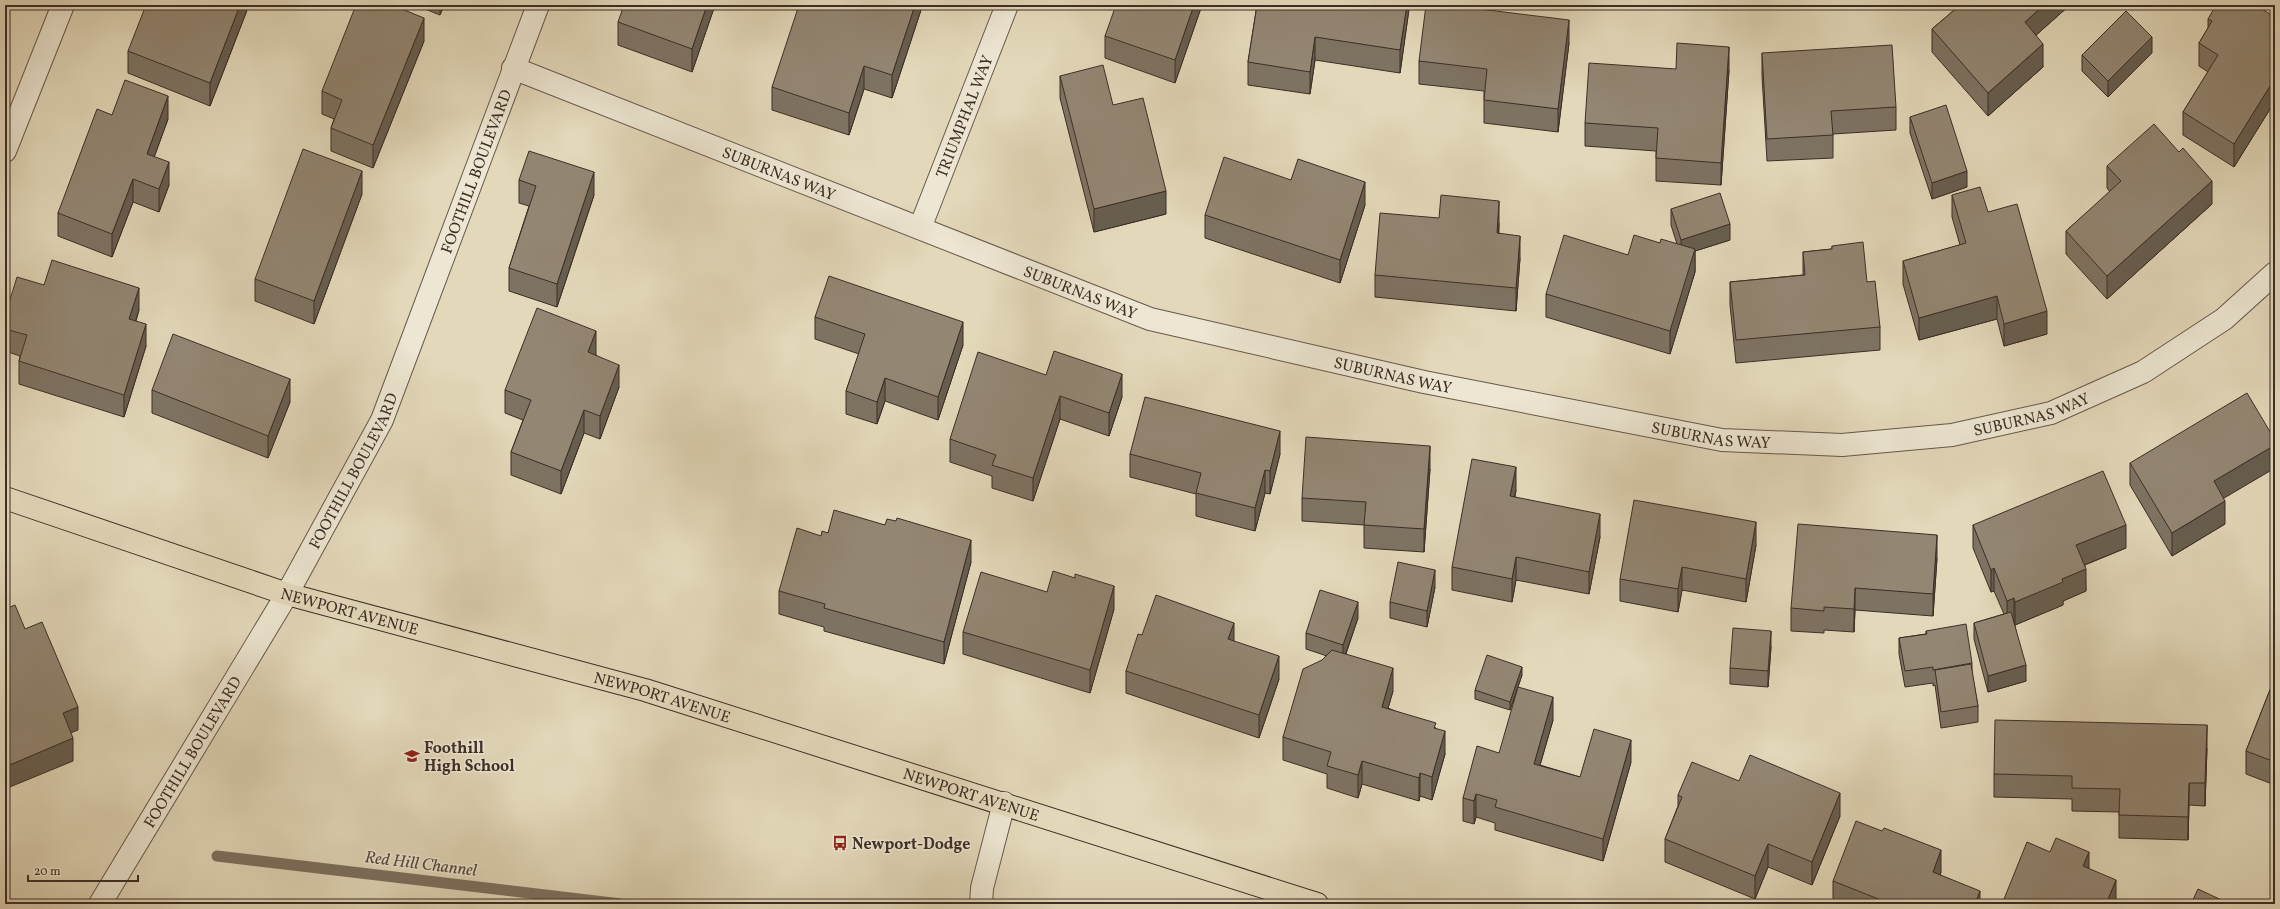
<svg xmlns="http://www.w3.org/2000/svg" width="2280" height="909" font-family="Vollkorn,serif">
  <style>
    .lines { fill: none; stroke-linecap: round; stroke-linejoin: round }
    .stream { stroke: #7e7161; stroke-width: 11 }
    .minor-casing { stroke: #66584b; stroke-width: 24 }
    .tertiary-casing { stroke: #66584b; stroke-width: 24 }
    .primary-casing { stroke: #3c2e26; stroke-width: 24 }
    .minor { stroke: #ede6d2; stroke-width: 22 }
    .tertiary { stroke: #ede6d2; stroke-width: 22 }
    .primary { stroke: #e3d8ba; stroke-width: 22 }
    .wall { fill: #7e7363; stroke: #3c2e26 }
    .shaded-wall { fill: #675e50; stroke: #3c2e26 }
    .building { fill: #938673; stroke: #3c2e26 }
    .labels { text-anchor: middle; stroke-width: 3; stroke-linejoin: round; paint-order: stroke }
    .street-label { font-size: 16px; fill: #3c2e26; stroke: #ede6d2 }
    .poi-label { font-size: 16px; font-weight: bold; fill: #3c2e26; stroke: #ede6d2; text-anchor: start }
    .water-label { font-size: 17px; font-style: italic; fill: #584a3e; stroke: #ede6d2 }
  </style>
  <rect width="100%" height="100%" fill="#e3d8ba"/>
  <filter id="stains"><feTurbulence type="fractalNoise" baseFrequency=".005" numOctaves="4"/><feColorMatrix values="0 0 0 0 .2 0 0 0 0 .09 0 0 0 0 .02 0 0 0 .5 -.17"/></filter>
  <radialGradient id="worn" r=".72"><stop offset=".6" stop-color="#630" stop-opacity="0"/><stop offset="1" stop-color="#630" stop-opacity=".3"/></radialGradient>
  <g class="lines">
    <path class="stream" d="M217 856 621 904"/>
    <g class="minor-casing">
      <g id="minor">
        <path id="s1" d="M513 68 1150 319 1424 382 1722 440 1842 445 1952 435 2051 413 2143 372 2224 319 2275 273"/>
        <path d="M5 151 63 5"/>
        <path id="s2" d="M920 228 1007 5"/>
      </g>
    </g>
    <g class="tertiary-casing">
      <g id="tertiary">
        <path id="s3" d="M100 904 287 594 382 420 538 5"/>
        <path d="M981 904 982 888 1004 803"/>
      </g>
    </g>
    <g class="primary-casing">
      <g id="primary">
        <path id="s4" d="M5 498 287 594 645 690 1317 904"/>
      </g>
    </g>
    <use href="#minor" class="minor"/>
    <use href="#tertiary" class="tertiary"/>
    <use href="#primary" class="primary"/>
  </g>
  <g class="wall">
    <path d="M249 5 210 106 128 73V51Z"/>
    <path d="M415 5H444L440 15Z"/>
    <path d="M715 5 692 72 618 45V22Z"/>
    <path d="M922 5V7L892 98 864 89 849 135 772 110V87Z"/>
    <path d="M1202 5 1175 83 1105 58V36Z"/>
    <path d="M1257 5H1409V9L1400 73 1315 60 1310 94 1248 85V62Z"/>
    <path d="M1960 5H2070L2036 35 2043 67 1988 116 1932 52V29Z"/>
    <path d="M2275 17V101L2234 167 2183 135V112L2208 72 2199 66V43L2208 28V19Z"/>
    <path d="M424 41 373 168 331 151V128L334 119 322 114V91Z"/>
    <path d="M1569 43 1558 132 1484 123V91L1419 84V61Z"/>
    <path d="M1762 53 1896 107V130L1833 134V158L1767 161 1762 76Z"/>
    <path d="M2152 53 2108 97 2082 71V55Z"/>
    <path d="M1676 69 1729 70 1721 185 1656 181V151L1585 146V123Z"/>
    <path d="M1060 76 1113 105 1166 214 1094 232 1060 98Z"/>
    <path d="M112 115 168 119 154 157 169 185 159 212 133 202 112 257 58 236V213Z"/>
    <path d="M1910 117 1967 187 1932 199 1910 133Z"/>
    <path d="M2107 166 2212 204 2107 299 2066 254V231L2110 192 2107 188Z"/>
    <path d="M519 180 594 195 557 307 509 291V268L529 206 519 203Z"/>
    <path d="M1291 180 1365 205 1340 283 1205 238V215Z"/>
    <path d="M362 194 314 324 255 301V279Z"/>
    <path d="M1952 195 2047 334 2004 346 1997 319 1919 340 1903 284V261L1960 245 1952 217Z"/>
    <path d="M1671 209 1730 240 1695 251V272L1670 354 1546 317V294L1628 255 1660 243 1677 244 1671 225Z"/>
    <path d="M1499 223V233L1520 258 1516 311 1375 297V275Z"/>
    <path d="M1832 246 1867 282 1880 327V350L1736 363 1730 305V282L1803 275V252L1832 249Z"/>
    <path d="M44 285 139 310 136 321 146 346 124 417 19 384V361L20 356 5 351V316Z"/>
    <path d="M815 317 963 345 938 420 885 401 877 424 846 414V391L859 354 815 339Z"/>
    <path d="M596 354V355L619 387 600 439 584 433 561 494 511 475V452L523 420 505 413V390Z"/>
    <path d="M2274 370H2275V394L2274 393Z"/>
    <path d="M1046 375 1122 397 1109 436 1060 419 1033 501 992 488V476L950 462V439Z"/>
    <path d="M152 390 290 402 268 458 152 413Z"/>
    <path d="M1130 454H1280L1270 494 1265 493 1255 531 1196 516V494L1130 477Z"/>
    <path d="M2130 463 2225 524 2172 556 2130 485Z"/>
    <path d="M1430 469 1424 552 1364 548V525L1302 521V498Z"/>
    <path d="M1516 490 1515 497 1600 537 1589 594 1516 580 1512 602 1452 590V567Z"/>
    <path d="M896 521 971 562 944 664 824 631V627L779 614V591L821 536 828 533 885 525Z"/>
    <path d="M1973 525 2126 548 2085 565 2086 591 2063 601V605L2015 625 2014 621 2026 681 1988 692 1974 639V623L2004 614 1994 591 1991 592 1973 548Z"/>
    <path d="M1756 545 1746 602 1682 590 1678 612 1620 601V579Z"/>
    <path d="M1937 558 1933 616 1855 610 1854 632 1824 630V633L1791 631V608Z"/>
    <path d="M1435 587 1427 627 1390 618V602Z"/>
    <path d="M1047 592 1114 609 1090 693 963 654V632Z"/>
    <path d="M1358 618 1346 654 1393 691 1388 708 1436 728 1445 754 1432 800 1420 796 1419 801 1362 784 1358 798 1327 788V774L1283 760V737L1322 660 1327 656 1306 649V633Z"/>
    <path d="M1926 631 1972 663V673L1978 706V722L1941 728 1935 685 1933 686V683L1905 687 1899 654V638L1926 634Z"/>
    <path d="M1142 635 1279 679 1259 738 1126 693V671Z"/>
    <path d="M1771 647 1768 687 1730 684V668Z"/>
    <path d="M1522 675 1510 710 1475 699V690Z"/>
    <path d="M2275 677V785L2246 774V751Z"/>
    <path d="M1553 720 1540 765 1580 777 1631 762 1603 861 1495 830V823L1476 817 1474 824 1463 821V798L1499 753Z"/>
    <path d="M2207 748 2205 806 2189 805 2188 840 2119 838V812L2072 811V799L1994 797V774Z"/>
    <path d="M1739 781 1840 816 1812 885 1768 867 1755 899 1665 862V839L1678 806V795Z"/>
    <path d="M1941 872 1940 875 1980 904H1833V881Z"/>
  </g>
  <g class="shaded-wall">
    <path d="M240 5H249L210 106V83Z"/>
    <path d="M440 5H444L440 15Z"/>
    <path d="M707 5H715L692 72V49Z"/>
    <path d="M915 5H922V7L892 98V75Z"/>
    <path d="M1194 5H1202L1175 83V60Z"/>
    <path d="M1407 5H1409V9L1400 73V50Z"/>
    <path d="M2044 5H2070L2025 45V22Z"/>
    <path d="M424 18V41L373 168V145Z"/>
    <path d="M1569 20V43L1558 132V109Z"/>
    <path d="M1315 37V60L1310 94V72Z"/>
    <path d="M2152 37V53L2108 97V81Z"/>
    <path d="M2043 44V67L1988 116V93Z"/>
    <path d="M1729 47V70L1721 185V163Z"/>
    <path d="M864 66V89L849 135V113Z"/>
    <path d="M2275 78V101L2234 167V144Z"/>
    <path d="M168 96V119L147 177V154Z"/>
    <path d="M169 162V185L159 212V189Z"/>
    <path d="M362 171V194L314 324V301Z"/>
    <path d="M1967 171V187L1932 199V183Z"/>
    <path d="M594 172V195L557 307V284Z"/>
    <path d="M133 179V202L112 257V234Z"/>
    <path d="M2212 181V204L2107 299V276Z"/>
    <path d="M1365 182V205L1340 283V260Z"/>
    <path d="M1166 191V214L1094 232V209Z"/>
    <path d="M1499 201V223L1497 256V233Z"/>
    <path d="M1730 224V240L1695 251V272L1670 354V331L1681 256V240Z"/>
    <path d="M1520 236V258L1516 311V288Z"/>
    <path d="M139 288V310L129 341V319Z"/>
    <path d="M1997 296V319L1919 340V318Z"/>
    <path d="M2047 311V334L2004 346V324Z"/>
    <path d="M963 322V345L938 420V397Z"/>
    <path d="M146 324V346L124 417V395Z"/>
    <path d="M596 331V354L588 375V352Z"/>
    <path d="M619 365V387L600 439V416Z"/>
    <path d="M1122 374V397L1109 436V413Z"/>
    <path d="M885 378V401L877 424V402Z"/>
    <path d="M290 379V402L268 458V436Z"/>
    <path d="M1060 396V419L1033 501V478Z"/>
    <path d="M584 410V433L561 494V471Z"/>
    <path d="M1280 431V454L1270 494V471Z"/>
    <path d="M2275 445V468L2214 504V481Z"/>
    <path d="M1430 446V469L1424 552V529Z"/>
    <path d="M1516 467V490L1510 519V496Z"/>
    <path d="M1265 470V493L1255 531V508Z"/>
    <path d="M2225 501V524L2172 556V533Z"/>
    <path d="M1600 514V537L1589 594V572Z"/>
    <path d="M1756 522V545L1746 602V579Z"/>
    <path d="M2126 525V548L2076 568V545Z"/>
    <path d="M1937 535V558L1933 616V594Z"/>
    <path d="M971 540V562L944 664V642Z"/>
    <path d="M1516 557V580L1512 602V579Z"/>
    <path d="M1682 567V590L1678 612V589Z"/>
    <path d="M1994 568V591L1991 592V570Z"/>
    <path d="M2086 569V591L2063 601V605L2015 625V602L2062 579Z"/>
    <path d="M1435 570V587L1427 627V611Z"/>
    <path d="M1114 586V609L1090 693V670Z"/>
    <path d="M1855 588V610L1854 632V609Z"/>
    <path d="M2014 598V621L2007 624V601Z"/>
    <path d="M1358 602V618L1343 661V645Z"/>
    <path d="M1234 623V645L1228 639Z"/>
    <path d="M1771 631V647L1768 687V671Z"/>
    <path d="M1279 656V679L1259 738V715Z"/>
    <path d="M2026 665V681L1988 692V676Z"/>
    <path d="M1522 667V675L1510 710V702Z"/>
    <path d="M1393 668V691L1382 729V707Z"/>
    <path d="M1553 697V720L1534 786V764Z"/>
    <path d="M78 707V730L63 736V713Z"/>
    <path d="M2207 725V748L2205 806V783Z"/>
    <path d="M1445 731V754L1432 800V777Z"/>
    <path d="M73 738V761L5 789V767Z"/>
    <path d="M1631 740V762L1603 861V839Z"/>
    <path d="M1362 761V784L1358 798V775Z"/>
    <path d="M1420 773V796L1419 801V778Z"/>
    <path d="M2189 783V805L2188 840V817Z"/>
    <path d="M1840 793V816L1812 885V862Z"/>
    <path d="M1476 794V817L1474 824V801Z"/>
    <path d="M1768 844V867L1755 899V876Z"/>
    <path d="M1941 850V872L1933 895V872Z"/>
    <path d="M2089 852V874L2083 866Z"/>
    <path d="M2116 880V904H2106Z"/>
    <path d="M1980 891V904H1975Z"/>
  </g>
  <g class="building">
    <path d="M146 5H240L210 83 128 51Z"/>
    <path d="M356 5H392L424 18 373 145 331 128 342 100 322 91Z"/>
    <path d="M624 5H707L692 49 618 22Z"/>
    <path d="M799 5H845L859 10 861 5H915L892 75 864 66 849 113 772 87Z"/>
    <path d="M1116 5H1194L1175 60 1105 36Z"/>
    <path d="M1257 5H1407L1400 50 1315 37 1310 72 1248 62Z"/>
    <path d="M1426 5H1447L1569 20 1558 109 1484 100 1487 69 1419 61Z"/>
    <path d="M1960 5H2044L2025 22 2043 44 1988 93 1932 29Z"/>
    <path d="M2216 5H2255L2275 17V78L2234 144 2183 112 2218 55 2199 43 2212 21 2208 19Z"/>
    <path d="M2126 11 2152 37 2108 81 2082 55Z"/>
    <path d="M1677 43 1729 47 1721 163 1656 158 1658 128 1585 123 1589 63 1676 69Z"/>
    <path d="M1892 45 1896 107 1831 111 1833 135 1767 139 1762 53Z"/>
    <path d="M1103 65 1113 105 1143 98 1166 191 1094 209 1060 76Z"/>
    <path d="M125 80 168 96 147 154 169 162 159 189 133 179 112 234 58 213 97 109 112 115Z"/>
    <path d="M1946 105 1967 171 1932 183 1910 117Z"/>
    <path d="M2154 124 2179 152 2183 148 2212 181 2107 276 2066 231 2121 181 2107 166Z"/>
    <path d="M303 149 362 171 314 301 255 279Z"/>
    <path d="M529 151 594 172 557 284 509 268 536 186 519 180Z"/>
    <path d="M1224 157 1291 180 1298 159 1365 182 1340 260 1205 215Z"/>
    <path d="M1980 187 1988 212 2017 204 2047 311 2004 324 1997 296 1919 318 1903 261 1966 243 1952 195Z"/>
    <path d="M1720 193 1730 224 1681 240 1671 209Z"/>
    <path d="M1441 195 1499 201 1497 233 1520 236 1516 288 1375 275 1380 213 1439 218Z"/>
    <path d="M1564 235 1628 255 1634 235 1660 243 1661 239 1695 249 1670 331 1546 294Z"/>
    <path d="M1863 242 1867 282 1875 281 1880 327 1736 340 1730 282 1805 275 1803 252 1832 249V246Z"/>
    <path d="M52 260 139 288 129 319 146 324 124 395 19 361 27 335 5 329V316L17 277 44 285Z"/>
    <path d="M829 276 963 322 938 397 885 378 877 402 846 391 865 334 815 317Z"/>
    <path d="M537 308 596 331 588 352 619 365 600 416 584 410 561 471 511 452 531 400 505 390Z"/>
    <path d="M173 334 290 379 268 436 152 390Z"/>
    <path d="M1054 351 1122 374 1109 413 1060 396 1033 478 992 465 996 455 950 439 978 352 1046 375Z"/>
    <path d="M2247 393 2275 440V445L2214 481 2225 501 2172 533 2130 463Z"/>
    <path d="M1145 397 1280 431 1270 471 1265 470 1255 508 1196 493 1201 473 1130 454Z"/>
    <path d="M1306 437 1430 446 1424 529 1364 525 1366 502 1302 498Z"/>
    <path d="M1472 459 1516 467 1510 496 1600 514 1589 572 1516 557 1512 579 1452 567Z"/>
    <path d="M2103 471 2126 525 2076 545 2086 569 2062 579 2063 582 2015 602 2014 598 2007 601 1994 568 1991 570 1973 525Z"/>
    <path d="M1634 500 1756 522 1746 579 1682 567 1678 589 1620 579Z"/>
    <path d="M834 510 885 525 887 519 896 521 897 518 971 540 944 642 824 608 825 604 779 591 797 528 821 536 822 531 828 533Z"/>
    <path d="M1798 524 1937 535 1933 594 1855 588 1854 609 1824 607V611L1791 608Z"/>
    <path d="M1398 562 1435 570 1427 611 1390 602Z"/>
    <path d="M1053 571 1075 578V574L1114 586 1090 670 963 632 981 572 1047 592Z"/>
    <path d="M1320 590 1358 602 1343 645 1306 633Z"/>
    <path d="M1156 595 1234 623 1228 639 1279 656 1259 715 1126 671 1138 634 1142 635Z"/>
    <path d="M15 605 25 629 42 622 78 707 63 713 73 738 5 767V609Z"/>
    <path d="M2011 612 2026 665 1988 676 1974 623Z"/>
    <path d="M1966 624 1972 663 1933 670V667L1905 671 1899 638 1927 634 1926 631Z"/>
    <path d="M1733 628 1771 631 1768 671 1730 668Z"/>
    <path d="M1332 650 1393 668 1382 707 1436 723 1434 728 1445 731 1432 777 1420 773 1419 778 1362 761 1358 775 1327 766 1331 752 1283 737 1303 669 1322 660Z"/>
    <path d="M1487 655 1522 667 1510 702 1475 690Z"/>
    <path d="M1971 664 1978 706 1941 712 1935 670Z"/>
    <path d="M2275 677V762L2246 751Z"/>
    <path d="M1518 687 1553 697 1534 764 1580 777 1594 729 1631 740 1603 839 1495 807 1497 800 1476 794 1474 801 1463 798 1477 746 1499 753Z"/>
    <path d="M1995 720 2207 725 2205 783H2189L2188 817 2119 815 2120 789 2072 788V776L1994 774Z"/>
    <path d="M1750 755 1840 793 1812 862 1768 844 1755 876 1665 839 1682 797 1678 795 1692 762 1739 781Z"/>
    <path d="M1856 821 1882 831 1884 828 1941 850 1933 872 1980 891 1975 904H1891L1833 881Z"/>
    <path d="M2056 838 2089 852 2083 866 2116 880 2106 904H2002L2027 842 2050 852Z"/>
    <path d="M2198 889 2230 904H2191Z"/>
  </g>
  <defs>
    <g id="school-bare" transform="scale(1.2)"><path d="M0-5L7-2L0 1L-7-2ZM-4 1L0 2.5L4 1V4Q0 6-4 4Z" fill="#8f2418" stroke="#ede6d2" stroke-width="2.5" paint-order="stroke"/></g>
    <g id="bus-bare" transform="scale(1.2)"><path d="M-5-6H5V4H4V6H2V4H-2V6H-4V4H-5ZM-3.5-4V0h7V-4ZM-3.5 1.2v1.5H-2V1.2ZM2 1.2v1.5H3.5V1.2Z" fill="#8f2418" stroke="#ede6d2" stroke-width="2.5" paint-order="stroke"/></g>
  </defs>
  <g fill-rule="evenodd">
    <use href="#school-bare" x="412" y="756"/>
    <use href="#bus-bare" x="840" y="843"/>
  </g>
  <g class="labels">
    <g class="street-label">
      <text dy="6" stroke="none"><textPath href="#s2" startOffset="120">TRIUMPHAL WAY</textPath></text>
      <text dy="6" stroke="none"><textPath href="#s3" startOffset="826">FOOTHILL BOULEVARD</textPath></text>
      <text dy="6" stroke="none"><textPath href="#s1" startOffset="286">SUBURNAS WAY</textPath></text>
      <text dy="6" stroke="none"><textPath href="#s1" startOffset="610">SUBURNAS WAY</textPath></text>
      <text dy="6" stroke="none"><textPath href="#s1" startOffset="934">SUBURNAS WAY</textPath></text>
      <text dy="6" stroke="none"><textPath href="#s1" startOffset="1582">SUBURNAS WAY</textPath></text>
      <text dy="6" stroke="none"><textPath href="#s1" startOffset="1258">SUBURNAS WAY</textPath></text>
      <text dy="6" stroke="none"><textPath href="#s3" startOffset="502">FOOTHILL BOULEVARD</textPath></text>
      <text dy="6" stroke="none"><textPath href="#s4" startOffset="363">NEWPORT AVENUE</textPath></text>
      <text dy="6" stroke="none"><textPath href="#s4" startOffset="687">NEWPORT AVENUE</textPath></text>
      <text dy="6" stroke="none"><textPath href="#s3" startOffset="178">FOOTHILL BOULEVARD</textPath></text>
      <text dy="6" stroke="none"><textPath href="#s4" startOffset="1011">NEWPORT AVENUE</textPath></text>
    </g>
    <g class="poi-label">
      <text x="424" y="753">Foothill<tspan x="424" dy="18">High School</tspan></text>
      <text x="852" y="849">Newport-Dodge</text>
    </g>
    <g class="water-label">
      <text transform="translate(421 863) rotate(7)" y="6">Red Hill Channel</text>
    </g>
  </g>
  <rect width="2280" height="909" fill="none" stroke="#e3d8ba" stroke-width="20"/>
  <rect x="6" y="6" width="2268" height="897" fill="none" stroke="#3c2e26" stroke-width="2"/>
  <rect x="10" y="10" width="2260" height="889" fill="none" stroke="#3c2e26"/>
  <path d="M28 875v6h110v-6" fill="none" stroke="#3c2e26" stroke-width="2"/>
  <text x="34" y="875" font-size="12" fill="#3c2e26" stroke="#ede6d2" stroke-width="3" paint-order="stroke">20 m</text>
  <rect width="100%" height="100%" filter="url(#stains)"/>
  <rect width="100%" height="100%" fill="url(#worn)"/>
</svg>
